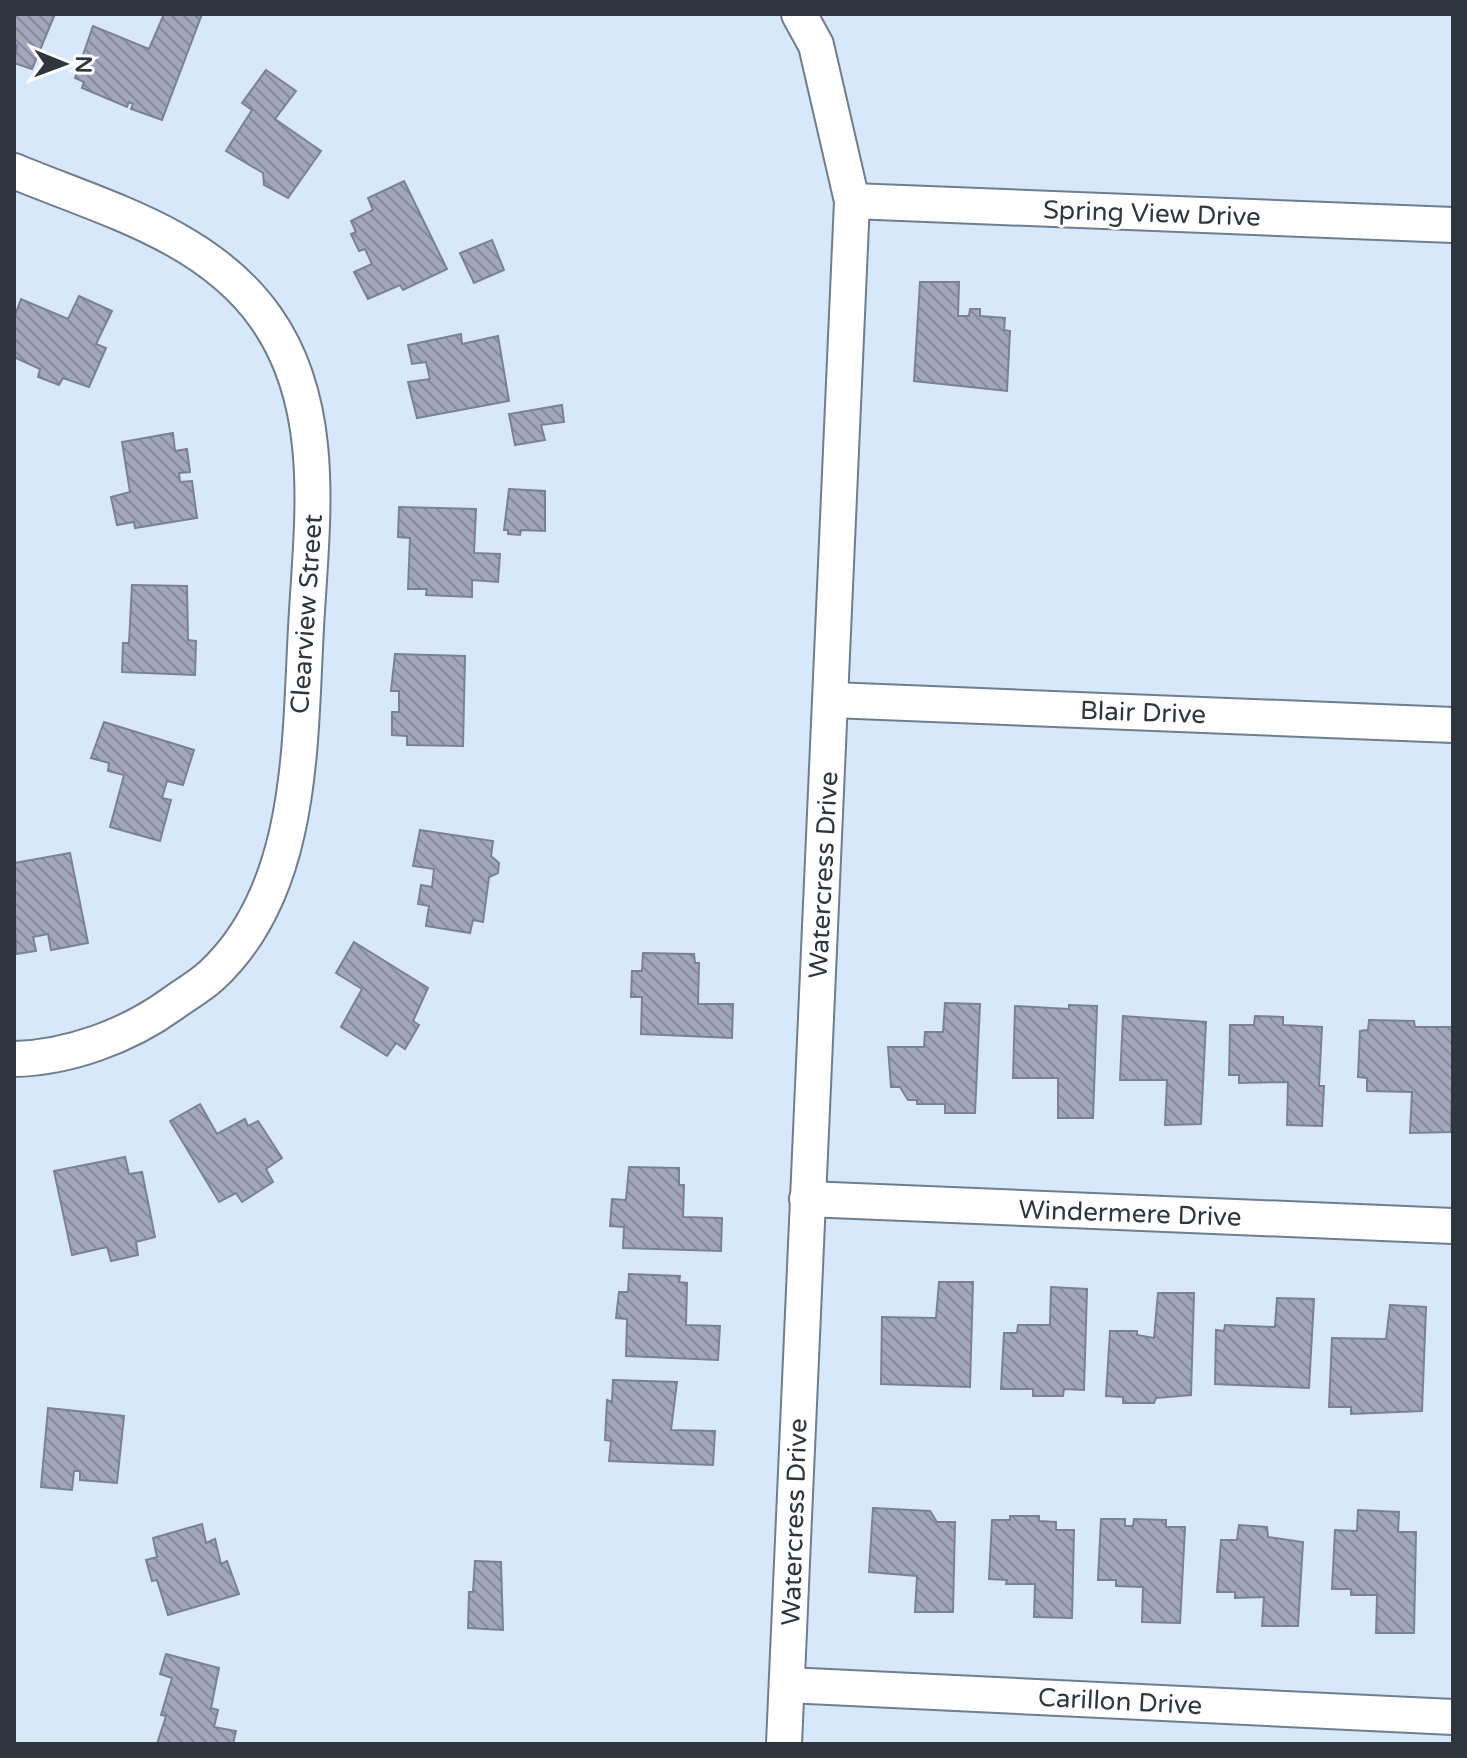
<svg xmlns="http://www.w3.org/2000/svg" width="1467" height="1758" font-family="'Varela Round',sans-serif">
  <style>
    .building { fill: url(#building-back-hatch); stroke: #7c8094; stroke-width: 2 }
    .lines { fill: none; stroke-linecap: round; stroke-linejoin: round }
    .minor-casing { stroke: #6f7d8e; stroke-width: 38 }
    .minor { stroke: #fff; stroke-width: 34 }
    .labels { text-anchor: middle; stroke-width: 6; stroke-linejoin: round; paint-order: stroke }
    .street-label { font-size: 26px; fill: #30363d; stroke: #fff }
  </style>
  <defs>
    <pattern id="building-back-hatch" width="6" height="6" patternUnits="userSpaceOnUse" patternTransform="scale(2)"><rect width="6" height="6" fill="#a3a7bd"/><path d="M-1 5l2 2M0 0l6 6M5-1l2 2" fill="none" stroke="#85899b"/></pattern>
  </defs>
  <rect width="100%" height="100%" fill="#d8e8fb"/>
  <g class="building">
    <path d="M14 14H55L32 69 14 63 17 45 14 44Z"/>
    <path d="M164 14H202L162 120 131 109 133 104 129 102 127 107 82 88 84 82 75 78 93 26 149 49Z"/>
    <path d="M266 70 296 91 275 119 321 151 288 198 264 185 263 173 226 151 252 110 242 103Z"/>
    <path d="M404 181 447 269 403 290 400 285 368 299 354 272 372 264 365 249 359 251 351 234 356 232 351 221 373 210 368 198Z"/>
    <path d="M492 240 504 270 474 283 460 253Z"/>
    <path d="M920 282H959L958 316H969L970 309H980V316L1005 318 1004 330 1010 331 1007 391 914 381Z"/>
    <path d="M79 296 112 311 96 344 106 348 89 387 63 378 59 385 38 377 40 369 14 357V318L21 299 68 319Z"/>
    <path d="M461 334 462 344 498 336 509 401 417 418 408 382 430 379 426 362 412 364 408 345Z"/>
    <path d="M562 405 564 422 541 425 545 440 515 445 509 414Z"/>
    <path d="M173 433 175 451 187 449 190 472 179 473 180 482 192 481 197 518 135 528 134 522 117 525 111 497 130 492 122 442Z"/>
    <path d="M509 489 545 491V531L521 530 520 535 508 534V530H504Z"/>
    <path d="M399 507 476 509 474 553 500 554 498 582 472 580V597L426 595 427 589H408L410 538 398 537Z"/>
    <path d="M132 585 187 586 188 640 196 641 195 675 122 672 123 643H129Z"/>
    <path d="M395 654 465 656 463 746 407 745V736L392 735V712H399V691H391Z"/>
    <path d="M104 722 194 750 183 785 167 781 162 798 171 800 160 841 110 827 124 775 108 771 109 763 91 758Z"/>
    <path d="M420 830 493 841 491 856 499 863 498 873 489 877 483 922 473 920 470 933 426 926 429 906 418 904 421 885 432 887 434 869 413 866Z"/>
    <path d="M70 853 88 943 51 950 48 934 33 937 36 951 16 954 14 863Z"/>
    <path d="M354 942 428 988 413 1021 419 1025 405 1049 396 1043 387 1056 341 1027 362 989 336 973Z"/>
    <path d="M643 953 694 954 695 963H699L698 1004H733L732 1038 641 1034 642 997H631L632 971H642Z"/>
    <path d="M945 1003 980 1004 975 1113H945V1104H917V1100H908L900 1087H891L888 1047H924L925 1032H943Z"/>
    <path d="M1069 1005 1097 1006 1093 1118H1058V1078H1013L1015 1006 1069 1009Z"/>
    <path d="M1123 1016 1206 1022 1201 1124 1165 1125 1167 1080H1120Z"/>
    <path d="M1255 1016 1283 1017V1025L1322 1027 1319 1086H1324L1322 1126 1287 1125 1288 1082 1239 1083V1075H1229L1230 1025H1254Z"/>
    <path d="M1369 1020 1414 1021 1415 1027H1453L1451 1132 1410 1133 1412 1092 1367 1091V1078L1358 1077 1360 1031 1368 1030Z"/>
    <path d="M200 1104 217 1134 245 1119 248 1126 258 1121 282 1158 266 1169 273 1182 242 1202 236 1193 219 1202 170 1121Z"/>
    <path d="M125 1157 129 1174 142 1172 155 1237 136 1242 138 1255 111 1261 107 1247 72 1255 54 1171Z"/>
    <path d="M629 1167 679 1168V1185H684L683 1217 722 1218 721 1251 623 1248 624 1227 610 1226 612 1199 626 1200Z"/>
    <path d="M629 1274 680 1276 679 1282 687 1283 686 1325 720 1326 718 1360 626 1356 627 1319 616 1318 619 1292H628Z"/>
    <path d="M939 1282H973L970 1387 881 1384 882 1317 936 1318Z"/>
    <path d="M1051 1287 1087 1289 1084 1390 1064 1389 1063 1396H1033V1389H1001L1004 1333H1017L1018 1325H1050Z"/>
    <path d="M1158 1293H1194L1191 1395 1156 1398 1154 1403H1123V1397L1106 1396 1110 1331H1137V1335L1154 1338Z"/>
    <path d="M1277 1298 1314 1299 1309 1388 1215 1384 1216 1330 1224 1331 1225 1325 1275 1327Z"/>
    <path d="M1390 1305 1426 1307 1422 1411 1351 1414V1407H1329L1332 1338 1386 1339Z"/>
    <path d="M613 1380 677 1382 671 1430 715 1431 713 1465 609 1461 611 1441 605 1440 607 1400 612 1402Z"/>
    <path d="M48 1408 124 1416 117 1483 80 1480V1471H74L72 1490 41 1487Z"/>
    <path d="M873 1508 930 1511 937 1522H955L953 1612H915L917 1576 869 1572Z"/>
    <path d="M1358 1510 1399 1512 1398 1532H1416L1414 1633H1376L1377 1595H1351V1589H1332L1335 1530 1357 1531Z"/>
    <path d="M1010 1516H1039V1521L1056 1522V1530H1074L1072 1618 1034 1617 1035 1584H1006L1007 1580 989 1579 992 1520H1010Z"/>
    <path d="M1101 1519H1125V1526H1133L1134 1519 1166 1520V1527H1185L1180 1623 1142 1622 1143 1587 1116 1586V1580H1098Z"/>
    <path d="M202 1524 206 1543 215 1539 221 1564 227 1561 239 1594 168 1615 157 1580 152 1581 146 1560 157 1557 153 1538Z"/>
    <path d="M1239 1525 1267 1527 1268 1537 1303 1542 1298 1626H1262L1264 1597 1235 1598V1592H1217L1221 1540H1237Z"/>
    <path d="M475 1561 501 1562 503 1630 468 1628 469 1592H473Z"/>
    <path d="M166 1654 219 1668 211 1708 218 1710 214 1727 236 1731 233 1744H157L166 1716 161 1715 172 1678 160 1674Z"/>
  </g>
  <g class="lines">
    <g class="minor-casing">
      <g id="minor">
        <path d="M14 171C103 208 208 235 266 318 326 403 313 513 307 611 299 731 308 887 211 976 199 987 184 995 172 1004 128 1036 68 1058 14 1059"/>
        <path d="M852 201 1453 225"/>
        <path d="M832 700 1453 725"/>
        <path d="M807 1199 1453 1226"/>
        <path d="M787 1685 1453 1717"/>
        <path d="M784 1744 852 201 816 45 799 14"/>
      </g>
    </g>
    <use href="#minor" class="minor"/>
  </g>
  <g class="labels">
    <g class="street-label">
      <text transform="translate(1152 213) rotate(2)" y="9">Spring View Drive</text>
      <text transform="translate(306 614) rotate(-86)" y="9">Clearview Street</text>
      <text transform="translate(1143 712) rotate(2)" y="9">Blair Drive</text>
      <text transform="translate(823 875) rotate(-87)" y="9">Watercress Drive</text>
      <text transform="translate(1130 1213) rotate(2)" y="9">Windermere Drive</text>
      <text transform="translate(794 1522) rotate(-88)" y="9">Watercress Drive</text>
      <text transform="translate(1120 1701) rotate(3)" y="9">Carillon Drive</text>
    </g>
  </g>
  <rect width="1467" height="1758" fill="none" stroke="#30363d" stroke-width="32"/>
  <g transform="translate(64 64) rotate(91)" stroke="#ffffff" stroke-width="6" paint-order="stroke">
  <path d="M0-6L14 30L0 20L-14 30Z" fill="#30363d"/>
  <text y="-12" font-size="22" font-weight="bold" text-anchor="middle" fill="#30363d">N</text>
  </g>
</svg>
